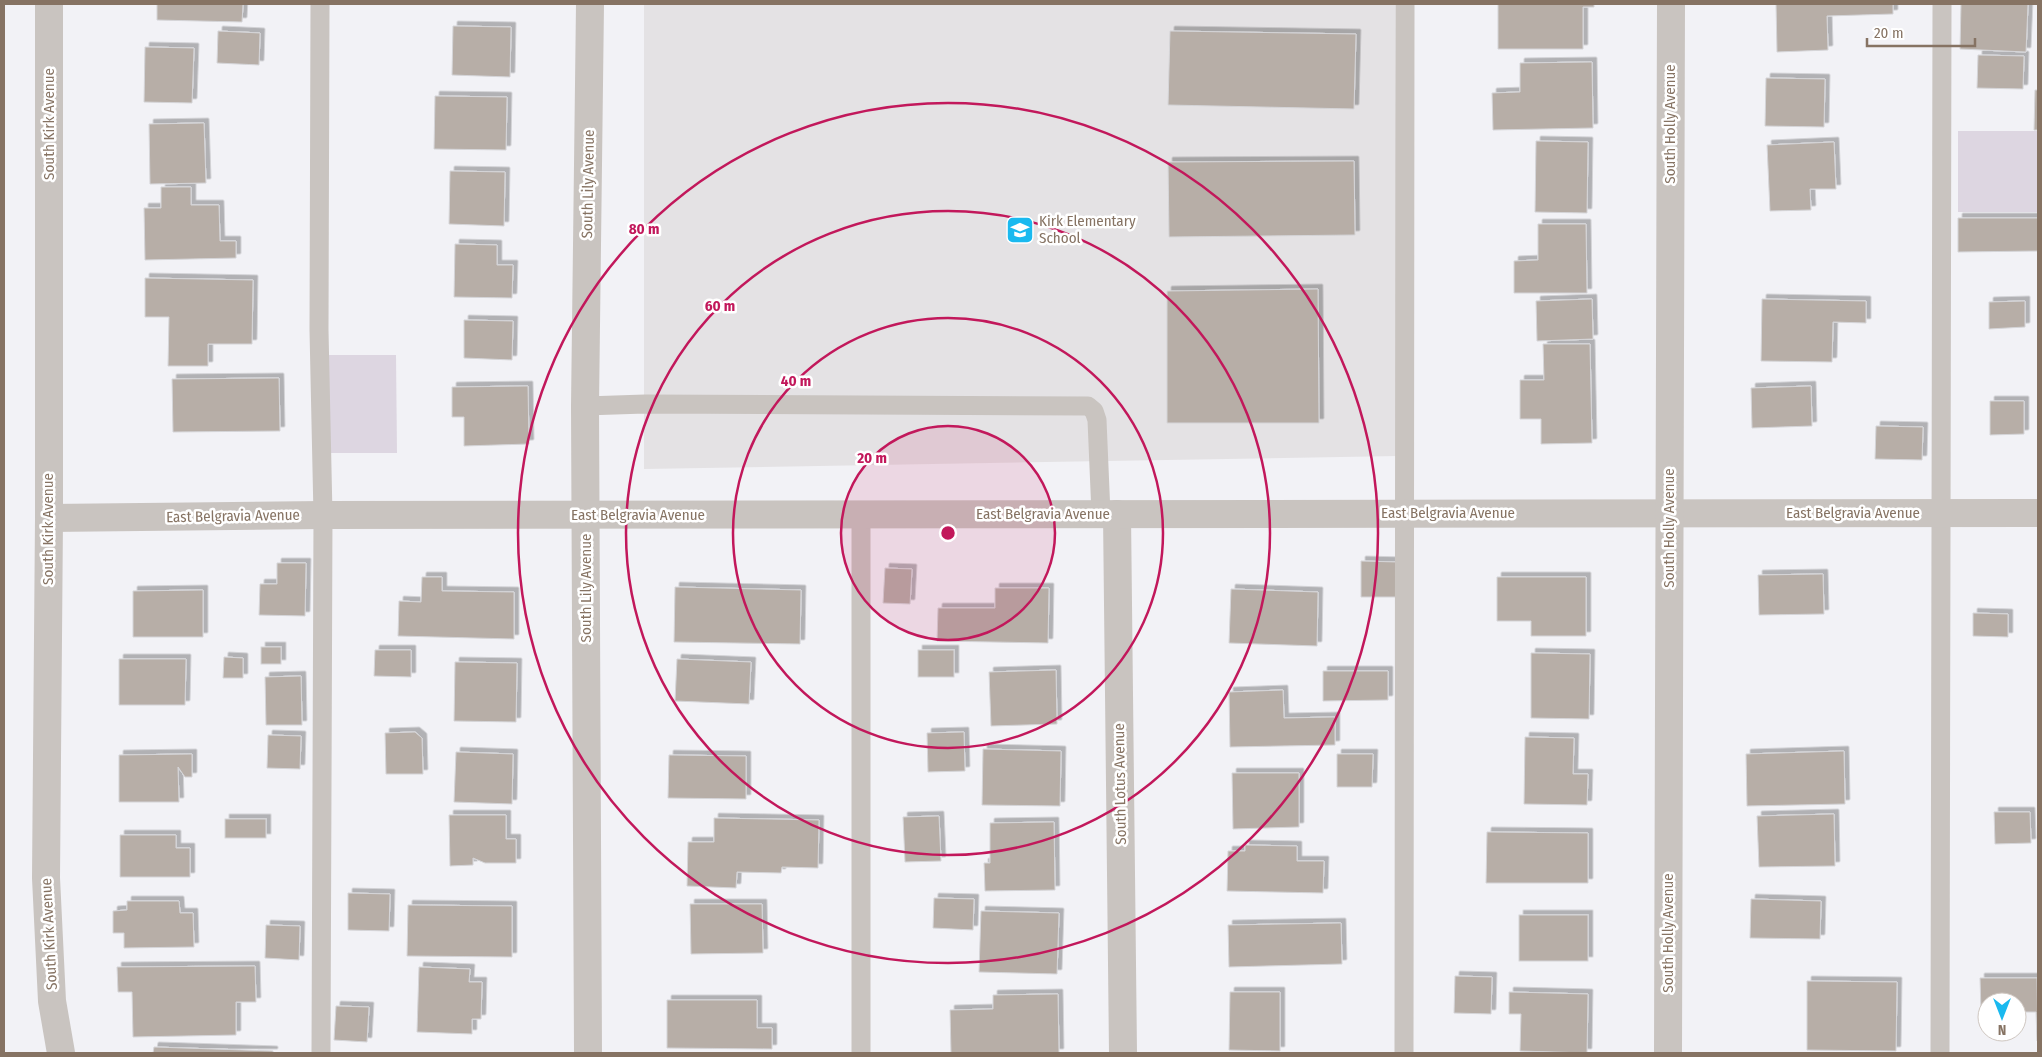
<svg xmlns="http://www.w3.org/2000/svg" width="2042" height="1057" font-family="'Fira Sans Condensed',sans-serif">
  <style>
    .built { fill: #e4e2e4 }
    .green { fill: #ddd6e1 }
    .building { fill: #b7aea7; stroke: #d5d5d8; filter: url(#shadow) }
    .lines { fill: none; stroke-linecap: round; stroke-linejoin: round }
    .service { stroke: #c9c4c0; stroke-width: 19 }
    .minor { stroke: #c9c4c0; stroke-width: 28 }
    .ring { fill: none; stroke: #c2185b; stroke-width: 2.5 }
    .labels { text-anchor: middle; stroke-width: 5; stroke-linejoin: round; paint-order: stroke }
    .street-label { font-size: 15px; fill: #867363; stroke: #fff }
    .poi-label { font-size: 15px; fill: #867363; stroke: #fff; text-anchor: start }
    .centre { fill: #c2185b; stroke: #fff; stroke-width: 2.5 }
    .ring-label { font-size: 15px; text-anchor: middle; font-weight: bold; fill: #c2185b; stroke: #fff; stroke-width: 5; stroke-linejoin: round; paint-order: stroke }
  </style>
  <defs>
    <filter id="shadow"><feDropShadow dx="4.5" dy="-4.5" stdDeviation="0" flood-color="#0004"/></filter>
  </defs>
  <rect width="100%" height="100%" fill="#f2f2f6"/>
  <path class="built" d="M644 4H1395L1398 456 644 469Z"/>
  <g class="green">
    <rect x="1958" y="131" width="80" height="81"/>
    <path d="M326 355H396L397 453H326Z"/>
  </g>
  <g class="building">
    <path d="M157 4H243L242 22 157 20Z"/>
    <path d="M1498 4H1594V7H1583V49H1498Z"/>
    <path d="M1776 4H1893V14L1827 16 1828 50 1777 52Z"/>
    <path d="M1961 4H2028L2026 52 1960 49Z"/>
    <path d="M453 26 511 27 510 77 452 75Z"/>
    <path d="M218 31 260 33 259 65 217 63Z"/>
    <path d="M1170 31 1356 34 1354 109 1168 105Z"/>
    <path d="M145 47 194 48 192 103 144 102Z"/>
    <path d="M1978 55 2024 56 2023 89 1977 88Z"/>
    <path d="M1592 62 1593 128 1493 130 1492 93 1520 92V63Z"/>
    <path d="M1766 78 1825 79 1824 127 1765 126Z"/>
    <path d="M2035 90H2038V130H2034Z"/>
    <path d="M435 96 507 97 506 150 434 149Z"/>
    <path d="M204 123 206 183 150 184 149 124Z"/>
    <path d="M1536 141 1588 142 1587 213 1535 212Z"/>
    <path d="M1834 142 1836 189H1810L1811 210 1770 211 1767 145Z"/>
    <path d="M1354 161 1355 235 1169 237 1168 162Z"/>
    <path d="M450 171 505 172 504 226 449 224Z"/>
    <path d="M161 187H191V205H219L220 241H236V258L145 260 144 208H161Z"/>
    <path d="M1958 218H2038V251L1958 252Z"/>
    <path d="M1538 224H1586L1587 293H1514V261L1538 260Z"/>
    <path d="M455 244 497 245V265H513L512 298 454 297Z"/>
    <path d="M145 278 253 280 252 344H208V366H168L169 317H145Z"/>
    <path d="M1318 289 1319 423H1167V291Z"/>
    <path d="M1592 299 1593 339 1537 341 1536 301Z"/>
    <path d="M1762 299 1866 301V323L1833 322 1832 362 1761 361Z"/>
    <path d="M2025 301V327L1989 329V302Z"/>
    <path d="M464 320 513 321 512 360 464 358Z"/>
    <path d="M1543 344H1590L1592 443 1541 444V419H1520V380H1544Z"/>
    <path d="M279 378 280 431 173 432 172 379Z"/>
    <path d="M528 386 529 444 464 446V417H452V387Z"/>
    <path d="M1811 386 1812 426 1752 428 1751 388Z"/>
    <path d="M1990 401H2024V434L1990 435Z"/>
    <path d="M1876 426 1923 427 1922 460 1875 459Z"/>
    <path d="M1361 561 1397 562V597H1361Z"/>
    <path d="M277 563H306L305 616 259 615 260 584H277Z"/>
    <path d="M885 568 912 569 910 604 883 603Z"/>
    <path d="M1823 574 1824 614 1759 615 1758 575Z"/>
    <path d="M422 577H442V591L514 592V639L398 636 399 601 421 602Z"/>
    <path d="M1497 577H1586V636H1531V621H1497Z"/>
    <path d="M675 587 801 590 800 644 674 642Z"/>
    <path d="M995 588H1049L1048 643 937 641 938 608H995Z"/>
    <path d="M1231 589 1318 592 1317 646 1229 643Z"/>
    <path d="M203 590V637H133V591Z"/>
    <path d="M1973 613 2008 614V637L1973 636Z"/>
    <rect x="261" y="647" width="20" height="17"/>
    <path d="M375 650H411V677L374 676Z"/>
    <rect x="918" y="650" width="36" height="27"/>
    <path d="M1531 653 1590 654 1589 719 1531 718Z"/>
    <path d="M224 657 243 658V678H223Z"/>
    <path d="M119 659H186L185 705H119Z"/>
    <path d="M677 659 751 662 749 704 675 701Z"/>
    <path d="M455 662 517 663 516 722 454 721Z"/>
    <path d="M1056 670 1057 724 991 726 989 672Z"/>
    <path d="M1323 671H1388V700L1323 701Z"/>
    <path d="M301 676 302 725H266L265 677Z"/>
    <path d="M1283 690 1284 718 1335 717V745L1230 747 1229 692Z"/>
    <path d="M415 732 422 738 423 774H386L385 733Z"/>
    <path d="M964 732 965 771 928 772 927 733Z"/>
    <path d="M268 735 301 736 300 769 267 768Z"/>
    <path d="M1525 737 1574 738 1573 774H1588L1587 805 1524 804Z"/>
    <path d="M983 749 1061 751 1060 806 982 805Z"/>
    <path d="M1844 751 1845 804 1747 806 1746 754Z"/>
    <path d="M456 752 513 754 512 804 454 802Z"/>
    <path d="M192 754V777H185L178 767 179 802H119V755Z"/>
    <path d="M1337 754H1373L1372 787H1337Z"/>
    <path d="M669 755 746 756V799L668 798Z"/>
    <path d="M1232 773H1299V827L1233 829Z"/>
    <path d="M1994 812H2030L2031 843 1995 844Z"/>
    <path d="M1834 814 1835 866 1759 867 1757 816Z"/>
    <path d="M449 815H506V839H516V863H485L473 858V865L450 866Z"/>
    <path d="M939 816 941 861 905 862 903 817Z"/>
    <path d="M714 818 819 820 818 868 782 867 781 873 737 872 736 888 687 886 688 842H714Z"/>
    <rect x="225" y="819" width="41" height="19"/>
    <path d="M1054 822 1055 890 985 891 984 863H990V823Z"/>
    <path d="M1487 832 1588 833V883H1486Z"/>
    <path d="M120 835H176V848H190V877H120Z"/>
    <path d="M1245 845 1297 846V861H1324L1323 893 1227 891 1228 851H1245Z"/>
    <path d="M348 893 390 894 389 931 348 930Z"/>
    <path d="M934 898 974 899 973 930 933 928Z"/>
    <path d="M1751 899 1821 901 1820 939 1750 938Z"/>
    <path d="M127 901H179L180 913H193L194 947 124 948V933H113V911L127 910Z"/>
    <path d="M690 904H762L763 953 691 954Z"/>
    <path d="M408 905 512 906V957L407 956Z"/>
    <path d="M981 911 1059 913 1057 974 979 972Z"/>
    <rect x="1519" y="915" width="69" height="46"/>
    <path d="M1341 923 1342 964 1229 967 1228 925Z"/>
    <path d="M266 925 300 926 299 960 265 958Z"/>
    <path d="M255 966 256 1002H236V1035L133 1037 132 992H118L117 967Z"/>
    <path d="M419 967 470 969 469 982H482L481 1019H472V1034L417 1032Z"/>
    <path d="M1455 976 1492 977 1491 1014 1454 1013Z"/>
    <path d="M1980 978H2037L2038 1041H2037L2036 1012H2017V1002H1987V1012H1981Z"/>
    <path d="M1807 981 1897 982 1896 1051 1807 1050Z"/>
    <path d="M1230 992H1280V1051L1229 1050Z"/>
    <path d="M1509 992 1588 994 1587 1053 1520 1051 1521 1014H1509Z"/>
    <path d="M1058 994 1059 1053H951L950 1010 993 1009V995Z"/>
    <path d="M667 1000H757V1028H772V1049L667 1048Z"/>
    <path d="M336 1006 369 1007 367 1042 334 1040Z"/>
    <path d="M154 1047 273 1051V1053H153Z"/>
  </g>
  <g class="lines">
    <g class="service">
      <path d="M320 4 319 330 323 515 321 1053"/>
      <path d="M585 406 645 404 1088 406 1094 411 1097 420 1101 514"/>
      <path d="M861 1053V515"/>
      <path d="M1404 1053 1405 4"/>
      <path d="M1940 1053 1942 4"/>
    </g>
    <g class="minor">
      <path d="M49 4V518L46 878 52 1001 61 1053"/>
      <path d="M1117 514 1123 1053"/>
      <path d="M49 518 323 515 2038 513"/>
      <path d="M588 1053 585 406 590 4"/>
      <path d="M1668 1053 1671 4"/>
    </g>
  </g>
  <circle cx="948" cy="533" r="107" fill="#c2185b" fill-opacity=".12"/>
  <g class="ring">
    <circle cx="948" cy="533" r="107"/>
    <circle cx="948" cy="533" r="215"/>
    <circle cx="948" cy="533" r="322"/>
    <circle cx="948" cy="533" r="430"/>
  </g>
  <defs>
    <g id="school-square" transform="scale(1.4375)"><rect x="-9" y="-9" width="18" height="18" rx="4" fill="#1ab9ef" stroke="#fff"/><path d="M0-5L7-2L0 1L-7-2ZM-4 1L0 2.5L4 1V4Q0 6-4 4Z" fill="#fff"/></g>
  </defs>
  <g fill-rule="evenodd">
    <use href="#school-square" x="1020" y="230"/>
  </g>
  <g class="labels">
    <g class="street-label">
      <text transform="translate(49 124) rotate(-90)" y="5">South Kirk Avenue</text>
      <text transform="translate(1670 124) rotate(-90)" y="5">South Holly Avenue</text>
      <text transform="translate(588 184) rotate(-89)" y="5">South Lily Avenue</text>
      <text x="1448" y="518">East Belgravia Avenue</text>
      <text x="1853" y="518">East Belgravia Avenue</text>
      <text x="1043" y="519">East Belgravia Avenue</text>
      <text x="638" y="520">East Belgravia Avenue</text>
      <text transform="translate(233 516) rotate(-1)" y="5">East Belgravia Avenue</text>
      <text transform="translate(1669 528) rotate(-90)" y="5">South Holly Avenue</text>
      <text transform="translate(48 529) rotate(-90)" y="5">South Kirk Avenue</text>
      <text transform="translate(586 588) rotate(-90)" y="5">South Lily Avenue</text>
      <text transform="translate(1120 784) rotate(-91)" y="5">South Lotus Avenue</text>
      <text transform="translate(1668 933) rotate(-90)" y="5">South Holly Avenue</text>
      <text transform="translate(49 934) rotate(-93)" y="5">South Kirk Avenue</text>
    </g>
    <g class="poi-label">
      <text x="1039" y="226">Kirk Elementary<tspan x="1039" dy="17">School</tspan></text>
    </g>
  </g>
  <circle cx="948" cy="533" r="8" class="centre"/>
  <g class="ring-label">
    <text x="644" y="234">80 m</text>
    <text x="720" y="311">60 m</text>
    <text x="796" y="386">40 m</text>
    <text x="872" y="463">20 m</text>
  </g>
  <rect width="2042" height="1057" fill="none" stroke="#867363" stroke-width="10"/>
  <g transform="translate(2002 1017) rotate(180)"><circle r="24" fill="#ffffff" stroke="#cfc7c1"/>
  <path d="M0-4L9 19L0 12L-9 19Z" fill="#1ab9ef"/>
  <text y="-8" font-size="14" font-weight="bold" text-anchor="middle" fill="#867363">N</text>
  </g>
  <path d="M1867 38v8h108v-8" fill="none" stroke="#867363" stroke-width="2.5"/>
  <text x="1874" y="38" font-size="15" fill="#867363" stroke="#ffffff" stroke-width="4" paint-order="stroke">20 m</text>
</svg>
